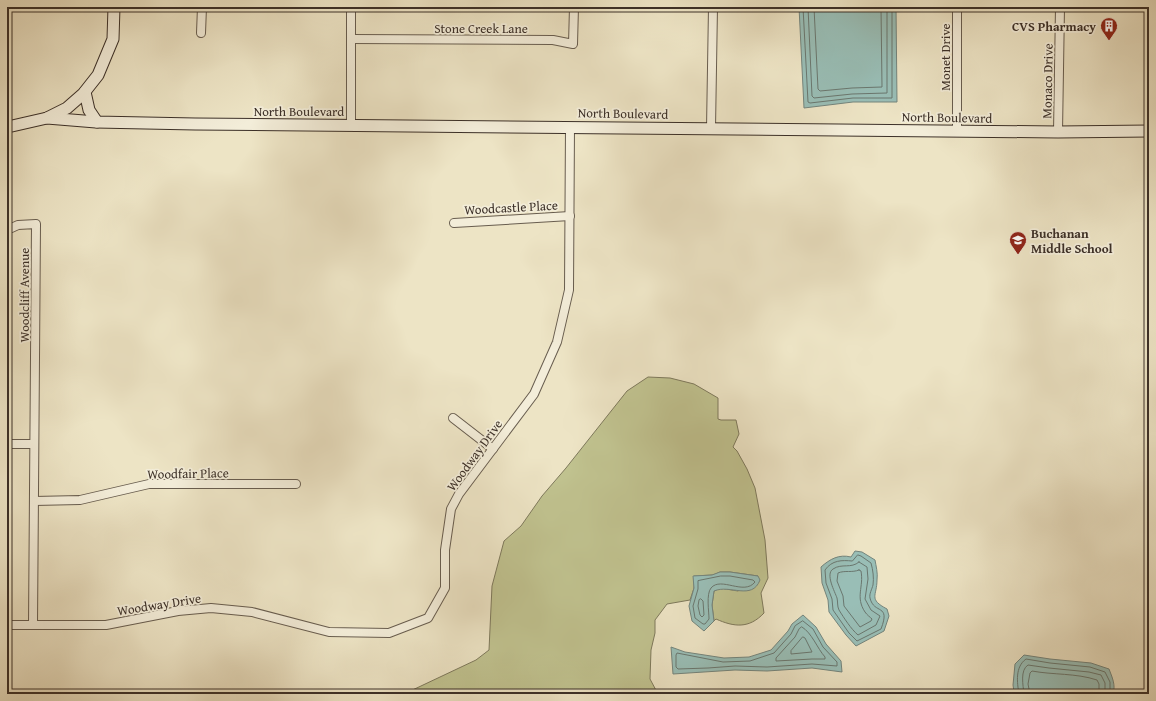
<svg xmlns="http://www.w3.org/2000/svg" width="1156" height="701" font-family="'Gentium Book Plus',serif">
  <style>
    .green { fill: #c0c28f; stroke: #7e795c }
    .water { fill: #99beb6; stroke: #74857d }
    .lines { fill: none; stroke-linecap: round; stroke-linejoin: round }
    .shore { stroke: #6a776f; stroke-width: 1 }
    .street-casing { stroke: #685d4f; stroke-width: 10 }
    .secondary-casing { stroke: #3c3028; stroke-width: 13 }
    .street { stroke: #f3edd9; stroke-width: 8 }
    .secondary { stroke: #f3edd9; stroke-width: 11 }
    .labels { text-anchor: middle; stroke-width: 3.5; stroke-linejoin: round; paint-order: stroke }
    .poi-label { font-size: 13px; font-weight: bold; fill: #3c3028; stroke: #f3edd9; text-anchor: end }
    .street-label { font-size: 13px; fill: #3c3028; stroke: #f3edd9 }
  </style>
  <rect width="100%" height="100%" fill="#ede4c5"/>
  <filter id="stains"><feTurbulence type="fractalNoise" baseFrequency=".005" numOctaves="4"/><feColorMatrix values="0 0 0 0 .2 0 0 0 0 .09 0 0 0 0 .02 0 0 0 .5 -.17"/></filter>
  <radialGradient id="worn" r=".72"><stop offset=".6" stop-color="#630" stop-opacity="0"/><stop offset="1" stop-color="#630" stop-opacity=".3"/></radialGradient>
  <g class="green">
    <path d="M648 377 670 378 694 384 718 398V419L721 420H736L739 434 733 447 737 451 747 469 755 488 765 540 768 578 761 593 764 613C749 629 734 627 716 619L714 621 712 605 714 591 720 588 738 591 758 576 730 572H720L713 575 694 576V588L690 600 667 604 655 620V633L651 650 650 679 658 694H404L476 660 489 650 492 586 504 541 521 526 542 496 566 468 627 391Z"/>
    <path d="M170 691 211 694H122L138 692Z"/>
  </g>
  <g class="water">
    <path d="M799 7H896L897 102H853L804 108Z"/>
    <path d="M855 551 862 552 875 560C876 566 878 573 877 580 877 596 868 599 887 609L889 616 884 631 856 646 846 635 829 612 828 600 822 583 821 567C830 559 839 554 851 557Z"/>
    <path d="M720 572H730L758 576 760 580C752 601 730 584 714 591L712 605 714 621 704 631 692 621 689 606 694 588 693 576 712 575Z"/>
    <path d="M803 615 816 627 826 644 841 661 842 672 812 668 767 671 735 670 673 674 671 647 685 652 724 658 749 657 771 650 788 631 792 624Z"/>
    <path d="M1024 655 1050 659 1091 663 1109 669C1112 677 1116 685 1113 694H1019L1014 692 1013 685 1015 664Z"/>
  </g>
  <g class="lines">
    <g class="shore">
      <path d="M803 7 808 102 810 103 853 98H892V7"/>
      <path d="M808 7 812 96 814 98 852 94 887 93V7"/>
      <path d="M814 7 818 89 820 91 852 88 882 87 881 7"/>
      <path d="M858 555 861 556 871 563C873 570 874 578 873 585 872 589 869 594 870 598 874 615 891 603 881 629L857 641 849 633 833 610 832 599 826 583 825 570C832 560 842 560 852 561Z"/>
      <path d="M859 562 867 567 868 579 865 599 871 610 880 616 876 625 858 635C851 629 844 618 839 610 837 606 838 602 837 598 835 592 825 574 833 569 842 563 851 569 859 562Z"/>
      <path d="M859 570 861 571C864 587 855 597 865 612 867 615 870 617 872 619L871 621 860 627 844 606 843 596 837 581 838 573C845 570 852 573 859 570Z"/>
      <path d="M721 576H730L753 580 755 582C744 596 721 576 711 588 706 594 709 612 709 619L705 624H703L695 618 693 606 698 589V581Z"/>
      <path d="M701 599 703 601 704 615 702 617 700 615 698 606 699 600Z"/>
      <path d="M803 621 813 629 823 647 837 662V666L812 664 767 667 735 666 708 668 678 669 676 667V655L677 653 723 662 750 661 774 653 791 634 795 626Z"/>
      <path d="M802 627C812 633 817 648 825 657V659H812L776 661V658L795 637 799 629Z"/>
      <path d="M803 637 805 638 812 652 791 654V651Z"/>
      <path d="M1019 694C1017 682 1015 667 1026 659L1050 663 1090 667 1105 672 1110 682V694"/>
      <path d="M1024 694C1023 685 1020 670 1028 665L1049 668 1089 672 1101 675 1105 683V694"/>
      <path d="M1030 694 1028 684 1030 673 1032 671C1053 675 1076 673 1097 680L1099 684V694"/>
    </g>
    <g class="street-casing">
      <g id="street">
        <path d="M201 33 202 7"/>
        <path d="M351 39 553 40 573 44 574 7"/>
        <path d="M351 125V7"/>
        <path d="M711 128 713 7"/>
        <path d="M957 131V7"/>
        <path d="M1058 132 1060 7"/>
        <path d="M454 223 570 216"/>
        <path d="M7 230 18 225 36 224 33 625"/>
        <path d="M453 418 493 449"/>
        <path d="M7 444H34"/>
        <path d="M34 501 80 500 149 484H296"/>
        <path d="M7 625H106L178 611 211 608 252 612 329 632 389 633 428 618 445 588V550L451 509 459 494 534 394 557 342 569 290 570 127"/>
      </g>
    </g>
    <g class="secondary-casing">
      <g id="secondary">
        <path d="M85 92 89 110 97 122"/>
        <path d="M47 118 96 122 195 124 1058 132 1149 131"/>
        <path d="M7 126H12L47 118 67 108 83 94 98 75 113 39 114 7"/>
      </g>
    </g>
    <use href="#street" class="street"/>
    <use href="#secondary" class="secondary"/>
  </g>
  <defs>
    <g id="building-pin" transform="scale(0.9)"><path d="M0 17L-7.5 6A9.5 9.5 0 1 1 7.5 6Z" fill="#8f2418" stroke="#f3edd9"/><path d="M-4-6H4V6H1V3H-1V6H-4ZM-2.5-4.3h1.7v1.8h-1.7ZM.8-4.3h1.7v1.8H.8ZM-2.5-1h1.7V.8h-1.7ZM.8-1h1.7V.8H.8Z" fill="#fff"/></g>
    <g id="school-pin" transform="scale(0.9)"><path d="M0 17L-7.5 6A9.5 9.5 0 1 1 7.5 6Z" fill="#8f2418" stroke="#f3edd9"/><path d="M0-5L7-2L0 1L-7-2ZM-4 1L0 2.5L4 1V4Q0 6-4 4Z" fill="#fff"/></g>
  </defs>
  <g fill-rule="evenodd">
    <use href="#building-pin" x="1109" y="26"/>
    <use href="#school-pin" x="1018" y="240"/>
  </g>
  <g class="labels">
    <g class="poi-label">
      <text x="1096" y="31">CVS Pharmacy</text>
      <text x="1031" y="238" text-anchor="start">Buchanan<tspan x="1031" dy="15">Middle School</tspan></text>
    </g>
    <g class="street-label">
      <text x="481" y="33">Stone Creek Lane</text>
      <text transform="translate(945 57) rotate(-90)" y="5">Monet Drive</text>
      <text transform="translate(1047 81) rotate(-89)" y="5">Monaco Drive</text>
      <text x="299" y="116">North Boulevard</text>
      <text transform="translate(623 113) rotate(1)" y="5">North Boulevard</text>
      <text transform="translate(947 117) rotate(1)" y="5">North Boulevard</text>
      <text transform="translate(511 207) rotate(-3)" y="5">Woodcastle Place</text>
      <text transform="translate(24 295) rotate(-90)" y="5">Woodcliff Avenue</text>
      <text transform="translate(474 455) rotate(-54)" y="5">Woodway Drive</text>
      <text transform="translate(188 473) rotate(-1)" y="5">Woodfair Place</text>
      <text transform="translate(159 604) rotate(-9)" y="5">Woodway Drive</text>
    </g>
  </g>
  <rect width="1156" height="701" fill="none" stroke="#ede4c5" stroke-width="24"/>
  <rect x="8" y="8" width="1140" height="685" fill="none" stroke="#3c3028" stroke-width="2"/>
  <rect x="12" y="12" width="1132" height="677" fill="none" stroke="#3c3028"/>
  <rect width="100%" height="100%" filter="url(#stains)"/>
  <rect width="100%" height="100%" fill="url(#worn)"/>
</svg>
